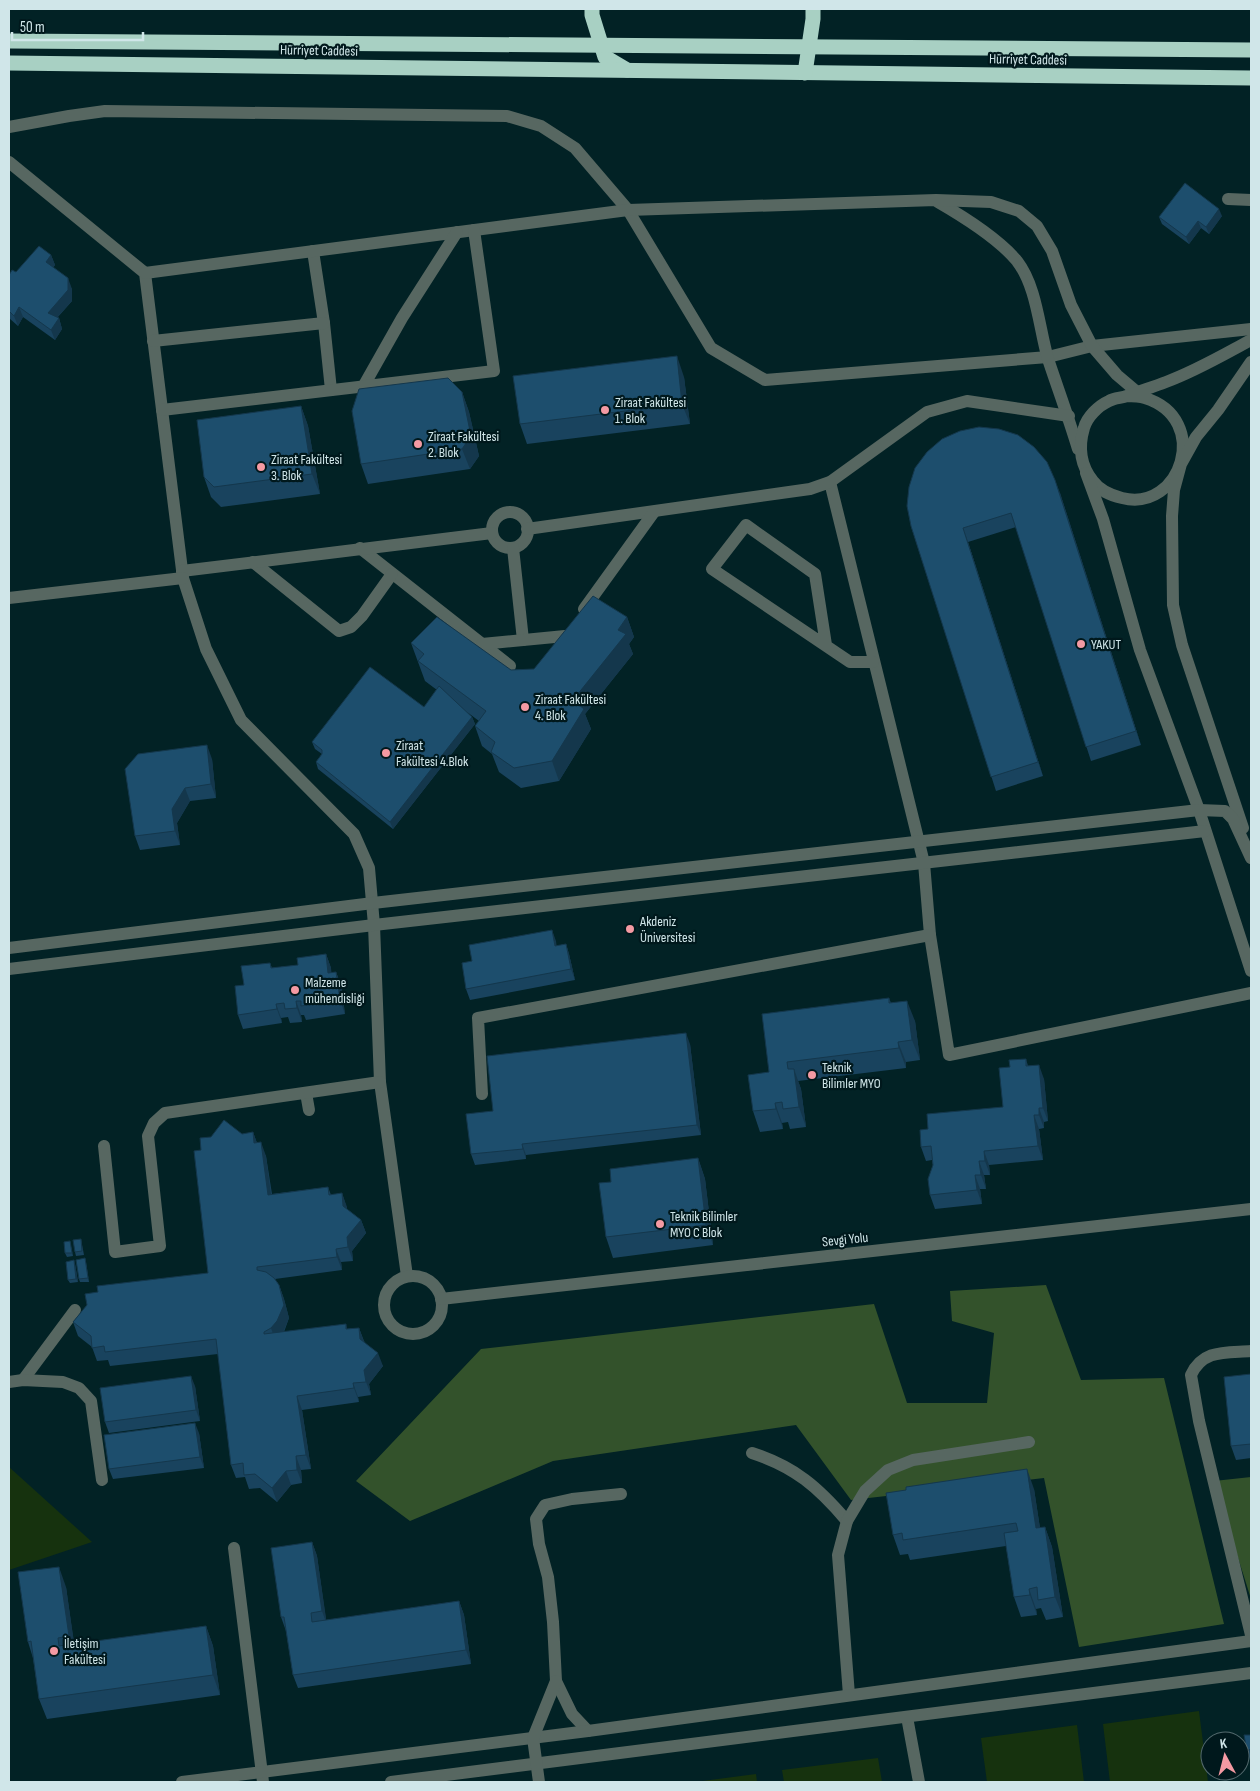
<svg xmlns="http://www.w3.org/2000/svg" width="1260" height="1791" font-family="'Sofia Sans Condensed',sans-serif">
  <style>
    .green { fill: #16320e }
    .forest { fill: #33522b }
    .lines { fill: none; stroke-linecap: round; stroke-linejoin: round }
    .minor { stroke: #576761; stroke-width: 12 }
    .highway { stroke: #a8d0c3; stroke-width: 15 }
    .highway-bridge { stroke: #a8d0c3; stroke-width: 15 }
    .wall { fill: #19435e }
    .shaded-wall { fill: #14374c }
    .building { fill: #1d4e6d; stroke: #14374c }
    .poi-dot { fill: #f49aa3; stroke: #00181c; stroke-width: 2 }
    .labels { text-anchor: middle; stroke-width: 4.5; stroke-linejoin: round; paint-order: stroke }
    .street-label { font-size: 14px; fill: #d0e6e9; stroke: #00181c }
    .poi-label { font-size: 14px; fill: #d0e6e9; stroke: #00181c; text-anchor: start }
  </style>
  <rect width="100%" height="100%" fill="#022225"/>
  <g class="green">
    <path d="M9 1467 92 1542 9 1570Z"/>
    <path d="M1199 1711 1208 1782H1110L1103 1724Z"/>
    <path d="M1077 1725 1084 1782H987L981 1738Z"/>
    <path d="M878 1758 882 1782H784L782 1770Z"/>
    <path d="M756 1774 757 1782H695Z"/>
  </g>
  <g class="forest">
    <path d="M1046 1285 1081 1380 1164 1378 1224 1624 1079 1647 1044 1478 851 1500 796 1425 553 1461 410 1521 356 1481 481 1349 874 1304 907 1403H987L994 1333 952 1321 950 1291Z"/>
    <path d="M1251 1477V1599L1214 1481Z"/>
  </g>
  <g class="lines">
    <g class="minor">
      <path d="M9 127 69 116 105 111 507 116 541 126 575 148 628 210 711 348 765 380 1048 357 1092 346 1251 329"/>
      <path d="M9 162 145 273 183 578 206 649 241 720 354 834 369 868 374 925 380 1082 407 1276"/>
      <path d="M1228 199 1251 200"/>
      <path d="M938 202C964 217 998 238 1017 261 1037 287 1039 328 1048 359 1058 389 1069 419 1078 449"/>
      <path d="M313 251 324 323 331 390"/>
      <path d="M145 273 628 210 936 200 991 202 1019 211 1037 226 1052 251 1071 305 1092 346 1117 375 1143 397"/>
      <path d="M153 341 324 323"/>
      <path d="M363 387 402 318 457 232"/>
      <path d="M1126 396C1132 396 1139 396 1145 398 1212 419 1181 513 1122 498 1110 495 1100 491 1093 481 1080 465 1078 448 1084 428 1087 417 1098 406 1109 401 1114 398 1121 398 1127 396 1140 391 1153 387 1166 382 1196 371 1223 355 1251 340"/>
      <path d="M162 410 494 371 474 230"/>
      <path d="M1086 473 1103 519 1140 650 1199 810 1251 971"/>
      <path d="M830 482 924 863 930 935 949 1055 1251 993"/>
      <circle cx="510" cy="530" r="18"/>
      <path d="M527 529 810 489 830 482 927 412 967 401 1069 416"/>
      <path d="M360 548 510 666"/>
      <path d="M513 548 523 640"/>
      <path d="M253 562 339 631 351 627 362 616 392 574"/>
      <path d="M182 571 492 533"/>
      <path d="M9 598 183 578"/>
      <path d="M584 609 654 512"/>
      <path d="M482 644 565 636"/>
      <path d="M826 645 815 574 746 525 712 569 850 662H873"/>
      <path d="M1243 828 1182 645 1173 605 1172 516 1174 490 1181 464 1196 437 1218 410 1251 362"/>
      <path d="M9 948 373 903 1199 810 1225 811 1233 819 1251 858"/>
      <path d="M9 969 374 925 1205 831"/>
      <path d="M306 1093 309 1110"/>
      <path d="M482 1094 478 1018 930 935"/>
      <path d="M104 1146 115 1252 160 1246 148 1136 154 1123 165 1113 380 1082"/>
      <circle cx="413" cy="1305" r="29"/>
      <path d="M441 1299 1251 1209"/>
      <path d="M1251 1351C1226 1353 1203 1349 1191 1375L1199 1421 1251 1635"/>
      <path d="M23 1380 75 1310"/>
      <path d="M9 1382 23 1380 63 1382 79 1388 91 1401 102 1480"/>
      <path d="M752 1453C795 1467 818 1487 847 1521"/>
      <path d="M234 1548 263 1782"/>
      <path d="M849 1695 838 1555 847 1521 865 1491 888 1470 913 1460 1029 1442"/>
      <path d="M907 1717 919 1782"/>
      <path d="M588 1731 572 1714 556 1681 553 1622 548 1577 539 1544 536 1519 545 1505 572 1499 621 1494"/>
      <path d="M182 1782 588 1731 1251 1641"/>
      <path d="M391 1782 1251 1673"/>
      <path d="M539 1782 533 1738 556 1681"/>
    </g>
    <g class="highway">
      <path d="M592 9V15L605 57 627 70"/>
      <path d="M9 63 1251 78"/>
      <path d="M805 73 813 19V9"/>
    </g>
    <path class="highway-bridge" d="M9 41 1251 50"/>
  </g>
  <g class="wall">
    <path d="M1222 216 1209 234 1201 228 1189 244 1162 224 1159 217Z"/>
    <path d="M51 255 55 265 53 268 72 289V301L57 318H59L62 329 55 340 23 317 18 326 9 318V275L16 272Z"/>
    <path d="M684 377 690 424 527 444 520 424Z"/>
    <path d="M462 392 469 412 479 456 470 469 368 484 361 464Z"/>
    <path d="M301 406 308 426 320 494 221 507 211 497 204 477Z"/>
    <path d="M1060 493 1141 745 1091 761 1016 527 968 542 1043 776 996 791 911 526Z"/>
    <path d="M627 617 634 637 629 644 633 654 585 714 591 729 559 781 521 788 499 772 492 754 482 746 475 726 479 721 467 712 472 717 475 724 393 829 318 769 316 762 322 754 315 749 312 742 424 707 437 690 425 681 411 643 511 670 534 669Z"/>
    <path d="M212 759 216 798 190 801 177 823 180 845 140 850 135 836Z"/>
    <path d="M552 930 556 946 566 944 569 954 575 980 470 1000 466 989 472 961Z"/>
    <path d="M326 954 331 968V973L336 972 341 985 345 1014 306 1020 304 1015H301L302 1022 290 1023 288 1017 281 1018 282 1023 243 1029 238 1015 244 985 270 963 272 968 298 965Z"/>
    <path d="M889 998 891 1003 915 1021 920 1060 906 1062V1068L798 1081 801 1089 806 1127 790 1129 788 1122 782 1123 783 1129 760 1132 753 1111 769 1072Z"/>
    <path d="M690 1044 701 1135 526 1155V1159L475 1165 471 1154 493 1111Z"/>
    <path d="M1026 1059 1028 1066 1044 1079 1048 1121 1044 1122V1128L1039 1129 1043 1160 989 1165 990 1175H984L986 1189H980L982 1204 935 1209 930 1195 933 1165 932 1160 926 1161 921 1147 928 1129 1003 1107 1010 1067Z"/>
    <path d="M253 1132 257 1143 266 1156 272 1194 328 1187 331 1195 342 1193 347 1209 361 1220 366 1233 352 1251 353 1261 341 1262 342 1270 275 1279 279 1285 284 1299 289 1318 284 1332 346 1324 347 1329 359 1328 364 1341 383 1366 369 1384 371 1395 358 1397 359 1402 302 1410 311 1469 301 1470 302 1483 291 1485 277 1502 260 1488 249 1489 245 1477 236 1478 231 1465 218 1354 110 1366 108 1360 97 1361 92 1347 78 1336 73 1322 98 1292 208 1273 201 1150Z"/>
    <path d="M698 1158 705 1179 713 1245 613 1258 606 1237 611 1182Z"/>
    <path d="M81 1239 84 1255 76 1256 75 1252Z"/>
    <path d="M70 1241 73 1256 67 1257 65 1253Z"/>
    <path d="M85 1258 86 1262 89 1282H80L79 1279Z"/>
    <path d="M75 1264 78 1282 70 1283 68 1280Z"/>
    <path d="M1251 1374V1458L1236 1460 1231 1446Z"/>
    <path d="M195 1386 200 1421 109 1433 105 1422Z"/>
    <path d="M199 1433 204 1468 113 1479 109 1469Z"/>
    <path d="M1034 1489 1040 1528 1045 1527 1052 1547 1063 1617 1046 1620 1041 1608 1036 1609 1037 1615 1021 1617 1014 1597 1006 1546 910 1560 908 1554 900 1555 893 1535Z"/>
    <path d="M312 1542 317 1556 326 1620 459 1601 464 1615 471 1664 298 1688 293 1675 286 1631 281 1617Z"/>
    <path d="M66 1587 74 1644 206 1626 213 1646 220 1695 47 1719 39 1699 33 1658 28 1642Z"/>
    <path d="M1251 1735V1763L1247 1751Z"/>
  </g>
  <g class="shaded-wall">
    <path d="M1219 209 1222 216 1209 234 1206 227Z"/>
    <path d="M1198 221 1201 228 1189 244 1186 237Z"/>
    <path d="M51 255 55 265 49 273 46 262Z"/>
    <path d="M68 278 72 289V301L52 323 48 313Z"/>
    <path d="M19 307 23 317 18 326 14 316Z"/>
    <path d="M59 318 62 329 55 340 51 330Z"/>
    <path d="M677 356 684 377 690 424 682 404Z"/>
    <path d="M462 392 469 412 479 456 470 469 462 449Z"/>
    <path d="M301 406 308 426 320 494 312 474Z"/>
    <path d="M1055 480 1060 493 1141 745 1136 731Z"/>
    <path d="M963 528 968 542 1043 776 1038 762Z"/>
    <path d="M627 617 634 637 629 644 633 654 585 714 591 729 559 781 552 761 573 700Z"/>
    <path d="M472 717 475 724 393 829 390 822Z"/>
    <path d="M207 745 212 759 216 798 211 784Z"/>
    <path d="M185 788 190 801 177 823 180 845 175 831 172 809Z"/>
    <path d="M552 930 556 941 558 956 555 946Z"/>
    <path d="M566 944 569 954 575 980 571 969Z"/>
    <path d="M326 954 331 968 333 987 328 973Z"/>
    <path d="M336 972 341 985 345 1014 340 1000Z"/>
    <path d="M296 1001 301 1015 302 1022 297 1008Z"/>
    <path d="M907 1001 915 1021 920 1060 912 1040Z"/>
    <path d="M276 1004 281 1018 282 1023 277 1009Z"/>
    <path d="M686 1033 690 1044 701 1135 697 1125Z"/>
    <path d="M898 1042 906 1062V1068L899 1048Z"/>
    <path d="M1039 1065 1044 1079 1048 1121 1043 1108Z"/>
    <path d="M794 1069 801 1089 806 1127 799 1107Z"/>
    <path d="M775 1103 782 1123 783 1129 776 1109Z"/>
    <path d="M1039 1108 1044 1122V1128L1039 1115Z"/>
    <path d="M1034 1115 1039 1129 1043 1160 1038 1146Z"/>
    <path d="M253 1132 258 1146 254 1143Z"/>
    <path d="M261 1142 266 1156 273 1209 268 1195Z"/>
    <path d="M522 1144 526 1155V1159L523 1149Z"/>
    <path d="M984 1151 989 1165 990 1175 985 1161Z"/>
    <path d="M698 1158 705 1179 713 1245 706 1225Z"/>
    <path d="M979 1161 984 1175 986 1189 981 1175Z"/>
    <path d="M975 1175 980 1189 982 1204 977 1190Z"/>
    <path d="M342 1193 347 1207 348 1219 343 1206Z"/>
    <path d="M361 1220 366 1233 352 1251 353 1261 348 1247 347 1237Z"/>
    <path d="M336 1249 341 1262 342 1270 337 1257Z"/>
    <path d="M74 1260 75 1264 78 1282 76 1279Z"/>
    <path d="M279 1285 284 1299 289 1318 282 1335 276 1342 271 1328Z"/>
    <path d="M359 1328 364 1342 360 1339Z"/>
    <path d="M378 1353 383 1366 369 1384 371 1395 366 1382 364 1370Z"/>
    <path d="M191 1376 195 1386 200 1421 196 1410Z"/>
    <path d="M353 1383 358 1397 359 1402 354 1388Z"/>
    <path d="M297 1396 302 1410 311 1469 306 1455Z"/>
    <path d="M195 1423 199 1433 204 1468 200 1457Z"/>
    <path d="M296 1456 301 1470 302 1483 297 1470Z"/>
    <path d="M1027 1469 1034 1489 1043 1548 1036 1528Z"/>
    <path d="M286 1471 291 1485 277 1502 272 1488Z"/>
    <path d="M1045 1527 1052 1547 1063 1617 1055 1597Z"/>
    <path d="M312 1542 317 1556 327 1625 322 1611Z"/>
    <path d="M59 1567 66 1587 76 1656 69 1636Z"/>
    <path d="M1029 1589 1036 1609 1037 1615 1030 1595Z"/>
    <path d="M459 1601 464 1615 471 1664 466 1650Z"/>
    <path d="M206 1626 213 1646 220 1695 213 1675Z"/>
  </g>
  <g class="building">
    <path d="M1185 183 1219 209 1206 227 1198 221 1186 237 1159 217Z"/>
    <path d="M39 246 51 255 46 262 68 278V290L48 313 59 318 51 330 19 307 14 316 9 311V275L12 270 16 272Z"/>
    <path d="M677 356 682 404 520 424 513 376Z"/>
    <path d="M448 378 462 392 471 436 462 449 361 464 352 411 359 389Z"/>
    <path d="M301 406 312 474 214 487 204 477 197 420Z"/>
    <path d="M979 427 999 429 1018 435 1034 447 1047 462 1055 480 1136 731 1086 747 1011 513 963 528 1038 762 991 777 911 526 907 506 909 487 915 468 927 452 942 439 960 431Z"/>
    <path d="M593 596 627 617 618 630 626 634 573 700 584 709 552 761 514 768 491 752 495 742 475 726 486 711 418 661 424 654 411 643 437 617 511 670 534 669Z"/>
    <path d="M370 667 424 707 439 686 472 717 390 822 316 762 322 754V750L312 742Z"/>
    <path d="M207 745 211 784 185 788 172 809 175 831 135 836 125 769 138 754Z"/>
    <path d="M552 930 555 946 566 944 571 969 466 989 462 963 472 961 469 945Z"/>
    <path d="M326 954 328 973 336 972 340 1000 301 1006V1001H296L297 1008 285 1009 284 1003 276 1004 277 1009 238 1015 235 986 244 985 241 966 270 963 271 968 298 965 297 958Z"/>
    <path d="M889 998V1003L907 1001 912 1040 898 1042 899 1048 787 1062 788 1069H794L799 1107 783 1109 782 1102 775 1103 776 1109 753 1111 748 1075 769 1072 762 1014Z"/>
    <path d="M686 1033 697 1125 522 1144 523 1149 471 1154 466 1114 493 1111 487 1056Z"/>
    <path d="M1026 1059V1066L1039 1065 1043 1108H1039V1115H1034L1038 1146 984 1151 985 1161H979L981 1175H975L977 1190 930 1195 928 1179 933 1165 931 1146 921 1147 920 1130 928 1129 927 1114 1003 1107 999 1068 1010 1067 1009 1060Z"/>
    <path d="M224 1120 242 1134 253 1132 254 1143 261 1142 268 1195 328 1187 329 1195 342 1193 343 1206 361 1220 347 1237 348 1247 336 1249 337 1257 257 1267V1270L266 1272 274 1278 279 1285 284 1305 277 1321 271 1328 264 1332V1334L346 1324V1329L359 1328 360 1339 378 1353 364 1370 366 1382 353 1383 354 1388 297 1396 306 1455 296 1456 297 1470 286 1471 272 1488 255 1474 244 1475 243 1463 231 1465 216 1339 105 1352 104 1346 92 1348 91 1336 73 1322 87 1305 85 1294 98 1292 97 1286 208 1273 194 1151 201 1150 200 1138 211 1137Z"/>
    <path d="M698 1158 706 1225 606 1237 599 1183 611 1182 610 1169Z"/>
    <path d="M81 1239 82 1251 75 1252 73 1240Z"/>
    <path d="M70 1241 72 1253H65L64 1242Z"/>
    <path d="M85 1258 88 1278 79 1279 76 1260Z"/>
    <path d="M74 1260 76 1279 68 1280 66 1262Z"/>
    <path d="M1251 1374V1444L1231 1446 1224 1377Z"/>
    <path d="M191 1376 196 1410 105 1422 100 1388Z"/>
    <path d="M195 1423 200 1457 109 1469 104 1435Z"/>
    <path d="M1027 1469 1036 1528 1045 1527 1055 1597 1038 1600 1037 1587 1029 1589 1030 1595 1014 1597 1004 1533 1018 1531 1016 1523 903 1540 902 1533 893 1535 886 1493 906 1490V1487Z"/>
    <path d="M312 1542 322 1611 311 1613 312 1622 459 1601 466 1650 293 1675 284 1617H281L271 1548Z"/>
    <path d="M59 1567 69 1636 58 1638 59 1646 206 1626 213 1675 39 1699 31 1641 28 1642 18 1572Z"/>
    <path d="M1244 1735H1251V1749L1247 1751Z"/>
  </g>
  <g class="poi-dot">
    <circle cx="605" cy="410" r="5"/>
    <circle cx="418" cy="444" r="5"/>
    <circle cx="261" cy="467" r="5"/>
    <circle cx="1081" cy="644" r="5"/>
    <circle cx="525" cy="707" r="5"/>
    <circle cx="386" cy="753" r="5"/>
    <circle cx="630" cy="929" r="5"/>
    <circle cx="295" cy="990" r="5"/>
    <circle cx="812" cy="1075" r="5"/>
    <circle cx="660" cy="1224" r="5"/>
    <circle cx="54" cy="1651" r="5"/>
  </g>
  <g class="labels">
    <g class="street-label">
      <text transform="translate(319 50) rotate(1)" y="5">Hürriyet Caddesi</text>
      <text transform="translate(1028 59) rotate(1)" y="5">Hürriyet Caddesi</text>
      <text transform="translate(845 1239) rotate(-6)" y="5">Sevgi Yolu</text>
    </g>
    <g class="poi-label">
      <text x="615" y="407">Ziraat Fakültesi<tspan x="615" dy="16">1. Blok</tspan></text>
      <text x="428" y="441">Ziraat Fakültesi<tspan x="428" dy="16">2. Blok</tspan></text>
      <text x="271" y="464">Ziraat Fakültesi<tspan x="271" dy="16">3. Blok</tspan></text>
      <text x="1091" y="649">YAKUT</text>
      <text x="535" y="704">Ziraat Fakültesi<tspan x="535" dy="16">4. Blok</tspan></text>
      <text x="396" y="750">Ziraat<tspan x="396" dy="16">Fakültesi 4.Blok</tspan></text>
      <text x="640" y="926">Akdeniz<tspan x="640" dy="16">Üniversitesi</tspan></text>
      <text x="305" y="987">Malzeme<tspan x="305" dy="16">mühendisliği</tspan></text>
      <text x="822" y="1072">Teknik<tspan x="822" dy="16">Bilimler MYO</tspan></text>
      <text x="670" y="1221">Teknik Bilimler<tspan x="670" dy="16">MYO C Blok</tspan></text>
      <text x="64" y="1648">İletişim<tspan x="64" dy="16">Fakültesi</tspan></text>
    </g>
  </g>
  <rect width="1260" height="1791" fill="none" stroke="#d0e6e9" stroke-width="20"/>
  <g transform="translate(1225 1756) rotate(353)"><circle r="24" fill="#00181c" stroke="#536a6e"/>
  <path d="M0-4L9 19L0 12L-9 19Z" fill="#f49aa3"/>
  <text y="-8" font-size="14" font-weight="bold" text-anchor="middle" fill="#d0e6e9">K</text>
  </g>
  <path d="M12 32v8h131v-8" fill="none" stroke="#d0e6e9" stroke-width="2.5"/>
  <text x="20" y="32" font-size="15" fill="#d0e6e9" stroke="#00181c" stroke-width="4" paint-order="stroke">50 m</text>
</svg>
